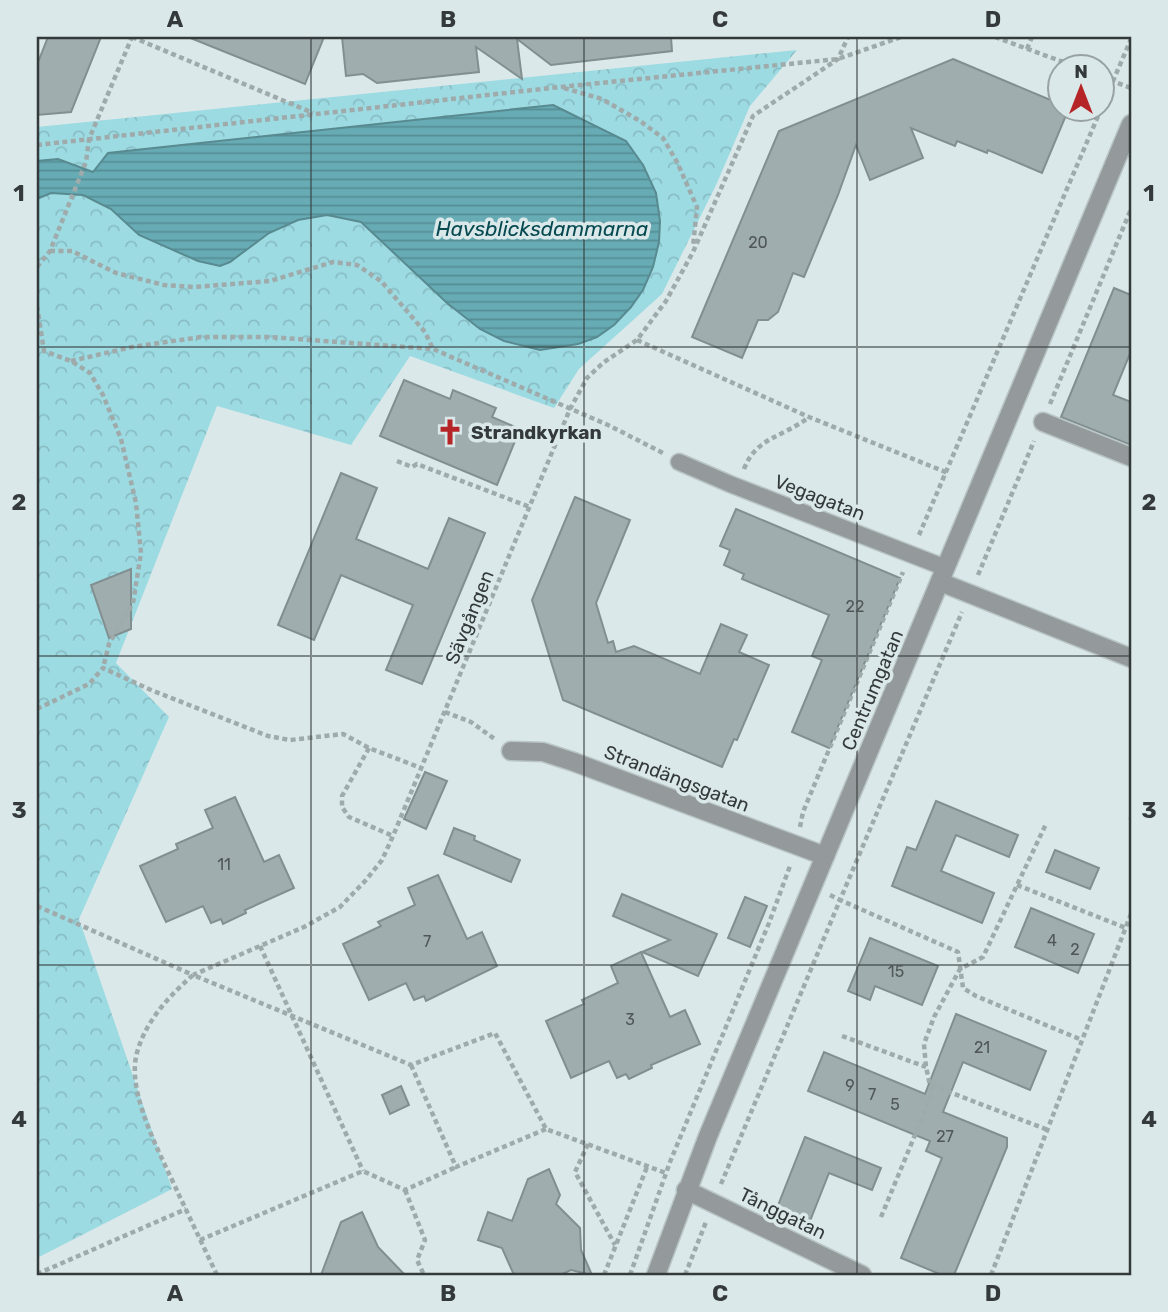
<svg xmlns="http://www.w3.org/2000/svg" width="1168" height="1312" font-family="Rubik,sans-serif">
  <style>
    .park { fill: url(#park-crowns) }
    .water { fill: url(#water-rules); stroke: #588a90; stroke-width: 2 }
    .building { fill: #a0adaf; stroke: #828f91; stroke-width: 2 }
    .lines { fill: none; stroke-linecap: round; stroke-linejoin: round }
    .service-casing { stroke: #b9c5c6; stroke-width: 19 }
    .pedestrian-casing { stroke: #b9c5c6; stroke-width: 21 }
    .minor-casing { stroke: #b9c5c6; stroke-width: 21 }
    .tertiary-casing { stroke: #b9c5c6; stroke-width: 21 }
    .path { stroke: #9faaab; stroke-width: 4.5; stroke-dasharray: 5 3.5; stroke-linecap: butt }
    .service { stroke: #949a9b; stroke-width: 16 }
    .pedestrian { stroke: #949a9b; stroke-width: 18 }
    .minor { stroke: #949a9b; stroke-width: 18 }
    .tertiary { stroke: #949a9b; stroke-width: 18 }
    .grid { fill: none; stroke: #343a3b; stroke-width: 2; stroke-opacity: 0.55 }
    .labels { text-anchor: middle; stroke-width: 7; stroke-linejoin: round; paint-order: stroke }
    .number-label { font-size: 16px; fill: #4f5758 }
    .poi-label { font-size: 19px; font-weight: bold; fill: #343a3b; stroke: #dae8e9; text-anchor: start }
    .street-label { font-size: 19px; fill: #343a3b; stroke: #dae8e9 }
    .water-label { font-size: 21px; font-style: italic; fill: #064950; stroke: #dae8e9 }
    .neatline { fill: none; stroke: #343a3b; stroke-width: 2.5 }
    .grid-label { font-size: 23px; text-anchor: middle; font-weight: bold; fill: #343a3b }
  </style>
  <defs>
    <pattern id="park-crowns" width="20" height="18" patternUnits="userSpaceOnUse" patternTransform="scale(1.75)"><rect width="20" height="18" fill="#9ddbe3"/><path d="M2 6a3 3 0 1 1 6 0M12 15a3 3 0 1 1 6 0" fill="none" stroke="#88bdc4"/></pattern>
    <pattern id="water-rules" width="6" height="5" patternUnits="userSpaceOnUse" patternTransform="scale(1.75)"><rect width="6" height="5" fill="#67acb5"/><path d="M0 2.5h6" fill="none" stroke="#568d94"/></pattern>
  </defs>
  <rect width="100%" height="100%" fill="#dae8e9"/>
  <path class="park" d="M797 50 750 106 717 183 662 294 579 369 554 408 410 356 351 445 217 406 116 663 169 717 79 919 172 1189 37 1258V127Z"/>
  <path class="water" d="M553 105 626 141 643 165 656 193 660 221 659 242 653 267 643 290 631 307 614 325 597 337 578 344 540 350 504 341 480 329 447 303 361 222 327 215 298 220 269 233 230 262 220 266 198 261 139 235 111 209 83 195 51 193 37 199V161L58 159 93 172 108 153Z"/>
  <g class="building">
    <path d="M48 37H101L71 112 37 115V65Z"/>
    <path d="M188 37H324L305 84Z"/>
    <path d="M342 37H671L672 51 551 65 517 39 522 79 476 47 479 72 377 83 363 74 346 76Z"/>
    <path d="M953 59 1060 104V108H1069L1042 173 988 150 987 153 957 141 955 146 911 128 923 158 870 180 856 145 838 195 804 277 793 273 778 312 768 320H758L742 358 692 337 779 131Z"/>
    <path d="M1114 288 1131 295V351L1113 395 1131 402V445L1061 417Z"/>
    <path d="M404 380 450 399 453 390 496 408 492 417 520 429 497 485 380 436Z"/>
    <path d="M341 473 377 488 356 539 428 569 449 518 485 533 422 684 386 670 413 605 341 575 314 640 278 625Z"/>
    <path d="M575 497 630 520 596 603 608 643 613 641 616 652 634 646 700 674 721 624 747 635 739 652 769 665 737 740 734 739 722 767 563 700 532 600Z"/>
    <path d="M736 509 900 578 829 748 792 732 822 660 812 656 829 615 742 579 744 574 724 565 730 550 720 546Z"/>
    <path d="M131 569V629L109 638 91 585Z"/>
    <path d="M425 772 447 781 426 829 404 819Z"/>
    <path d="M235 797 264 862 279 855 294 888 245 910 246 913 223 924 221 919 211 923 203 906 166 922 140 866 178 849 176 844 213 828 205 810Z"/>
    <path d="M936 801 1018 835 1009 857 956 835 941 871 994 893 982 923 892 886 907 847 916 850Z"/>
    <path d="M454 828 475 836 474 840 520 860 511 882 444 854Z"/>
    <path d="M1055 850 1099 868 1090 889 1046 872Z"/>
    <path d="M438 875 467 939 482 932 497 966 426 1001 424 996 414 1000 406 983 369 1000 343 944 381 926 378 922 415 905 408 888Z"/>
    <path d="M622 894 717 934 698 976 642 952 670 940 613 916Z"/>
    <path d="M745 897 767 906 750 947 728 938Z"/>
    <path d="M1031 908 1094 934 1078 973 1015 947Z"/>
    <path d="M870 938 938 966 922 1005 875 986 870 1000 848 991Z"/>
    <path d="M641 952 670 1017 685 1010 700 1044 651 1065 652 1068 629 1079 626 1074 617 1078 609 1061 571 1078 546 1021 584 1004 582 1000 618 983 611 966Z"/>
    <path d="M956 1014 1046 1051 1030 1090 963 1062 943 1112 1007 1138V1147L954 1275H942L901 1258 942 1158 926 1151 930 1141 808 1091 824 1052 925 1094Z"/>
    <path d="M401 1086 409 1105 390 1114 382 1095Z"/>
    <path d="M805 1137 881 1168 872 1190 829 1173 810 1221 777 1208Z"/>
    <path d="M549 1169 560 1195 556 1204 580 1228 581 1250 592 1275 571 1270 560 1275H514L502 1248 478 1240 488 1212 512 1221 528 1179Z"/>
    <path d="M362 1212 378 1247 405 1275H321L341 1222Z"/>
  </g>
  <g class="lines">
    <g class="service-casing">
      <path id="service" d="M679 462 730 484 946 568"/>
    </g>
    <g class="pedestrian-casing">
      <path id="pedestrian" d="M1043 422 1131 457"/>
    </g>
    <g class="minor-casing">
      <g id="minor">
        <path d="M940 582 1131 658"/>
        <path d="M511 751 543 752 574 762 825 856"/>
        <path d="M686 1190 862 1275"/>
      </g>
    </g>
    <g class="tertiary-casing">
      <path id="tertiary" d="M656 1275 708 1136 1131 124"/>
    </g>
    <g class="path">
      <path d="M132 37 313 113"/>
      <path d="M995 37 1074 66"/>
      <path d="M1027 49 1032 37"/>
      <path d="M1102 77 1131 88"/>
      <path d="M564 88 602 99 640 121 663 138 677 162 697 207 693 247"/>
      <path d="M37 145 560 87 838 59 901 37"/>
      <path d="M50 251H72L116 273 164 285 194 287 270 281 333 262 357 265 381 281 425 332 433 349"/>
      <path d="M37 267 50 251 86 162 89 139 132 37"/>
      <path d="M37 306 44 351 71 361 90 373 103 395 121 439 136 503 141 553 133 603 109 644 103 668"/>
      <path d="M637 340 809 417 948 473"/>
      <path d="M71 361 132 347 201 337H270L433 349 608 425 663 453"/>
      <path d="M1050 404 1131 209"/>
      <path d="M397 461 412 467 417 464 530 507"/>
      <path d="M744 469C756 437 784 437 809 417"/>
      <path d="M919 535 1131 39"/>
      <path d="M978 575 1034 441"/>
      <path d="M37 709 89 684 103 668 151 690 268 736 290 740 343 734 369 748 421 768"/>
      <path d="M445 712 471 722 496 740"/>
      <path d="M369 748 342 796V807L349 817 393 836"/>
      <path d="M1131 817V820"/>
      <path d="M800 827 803 812 903 572"/>
      <path d="M1017 885 1126 928"/>
      <path d="M830 895 840 900 962 612"/>
      <path d="M37 906 193 975 304 927 340 907 366 880 382 860 393 836 570 409 587 378 604 362 637 340 666 301 693 252 753 116 838 59 848 37"/>
      <path d="M260 946 363 1171"/>
      <path d="M842 1036 926 1067"/>
      <path d="M411 1065 456 1167 546 1129"/>
      <path d="M931 1085 1048 1130"/>
      <path d="M588 1144 575 1172 615 1245"/>
      <path d="M721 1184 840 900 958 952 963 988 976 996 1082 1040"/>
      <path d="M405 1190 425 1240 417 1260 424 1275"/>
      <path d="M881 1217 932 1094 926 1067 924 1044 934 1017 960 969 983 957 1046 824"/>
      <path d="M200 1240 363 1171 405 1190 456 1167"/>
      <path d="M37 1274 186 1209"/>
      <path d="M217 1275C204 1248 191 1220 178 1193 162 1157 128 1097 136 1057 143 1024 168 997 193 975L411 1065 495 1033 546 1129 666 1173"/>
      <path d="M604 1275 647 1167"/>
      <path d="M630 1275 670 1162 769 923 790 866"/>
      <path d="M685 1275 706 1222"/>
      <path d="M991 1275 1131 914"/>
    </g>
    <use href="#service" class="service"/>
    <use href="#pedestrian" class="pedestrian"/>
    <use href="#minor" class="minor"/>
    <use href="#tertiary" class="tertiary"/>
  </g>
  <path class="grid" d="M311 37V1275M584 37V1275M857 37V1275M37 347H1131M37 656H1131M37 965H1131"/>
  <defs>
    <g id="church-bare" transform="scale(2.1)"><path d="M-1.2-6h2.4v3.5h3.3v2.4h-3.3V6h-2.4V-.1h-3.3v-2.4h3.3Z" fill="#b52527" stroke="#dae8e9" stroke-width="2.5" paint-order="stroke"/></g>
  </defs>
  <g fill-rule="evenodd">
    <use href="#church-bare" x="450" y="432"/>
  </g>
  <g class="labels">
    <g class="number-label">
      <text x="758" y="248">20</text>
      <text x="855" y="612">22</text>
      <text x="224" y="870">11</text>
      <text x="1052" y="946">4</text>
      <text x="427" y="947">7</text>
      <text x="1075" y="955">2</text>
      <text x="896" y="977">15</text>
      <text x="630" y="1025">3</text>
      <text x="982" y="1053">21</text>
      <text x="850" y="1091">9</text>
      <text x="872" y="1100">7</text>
      <text x="895" y="1110">5</text>
      <text x="945" y="1142">27</text>
    </g>
    <g class="poi-label">
      <text x="471" y="439">Strandkyrkan</text>
    </g>
    <g class="street-label">
      <text transform="translate(820 497) rotate(21)" y="7">Vegagatan</text>
      <text transform="translate(469 617) rotate(-68)" y="7">Sävgången</text>
      <text transform="translate(872 690) rotate(-67)" y="7">Centrumgatan</text>
      <text transform="translate(677 778) rotate(21)" y="7">Strandängsgatan</text>
      <text transform="translate(783 1213) rotate(26)" y="7">Tånggatan</text>
    </g>
    <g class="water-label">
      <text x="542" y="236">Havsblicksdammarna</text>
    </g>
  </g>
  <rect width="1168" height="1312" fill="none" stroke="#dae8e9" stroke-width="77"/>
  <g transform="translate(1081 88)"><circle r="33" fill="#dae8e9" stroke="#98a2a3" stroke-width="2"/>
  <path d="M0-5L12 26L0 18L-12 26Z" fill="#b52527"/>
  <text y="-10" font-size="19" font-weight="bold" text-anchor="middle" fill="#343a3b">N</text>
  </g>
  <rect x="38" y="38" width="1092" height="1236" class="neatline"/>
  <g class="grid-label">
    <text x="175" y="27">A</text>
    <text x="448" y="27">B</text>
    <text x="720" y="27">C</text>
    <text x="993" y="27">D</text>
    <text x="19" y="201">1</text>
    <text x="1149" y="201">1</text>
    <text x="19" y="510">2</text>
    <text x="1149" y="510">2</text>
    <text x="19" y="818">3</text>
    <text x="1149" y="818">3</text>
    <text x="19" y="1127">4</text>
    <text x="1149" y="1127">4</text>
    <text x="175" y="1301">A</text>
    <text x="448" y="1301">B</text>
    <text x="720" y="1301">C</text>
    <text x="993" y="1301">D</text>
  </g>
</svg>
